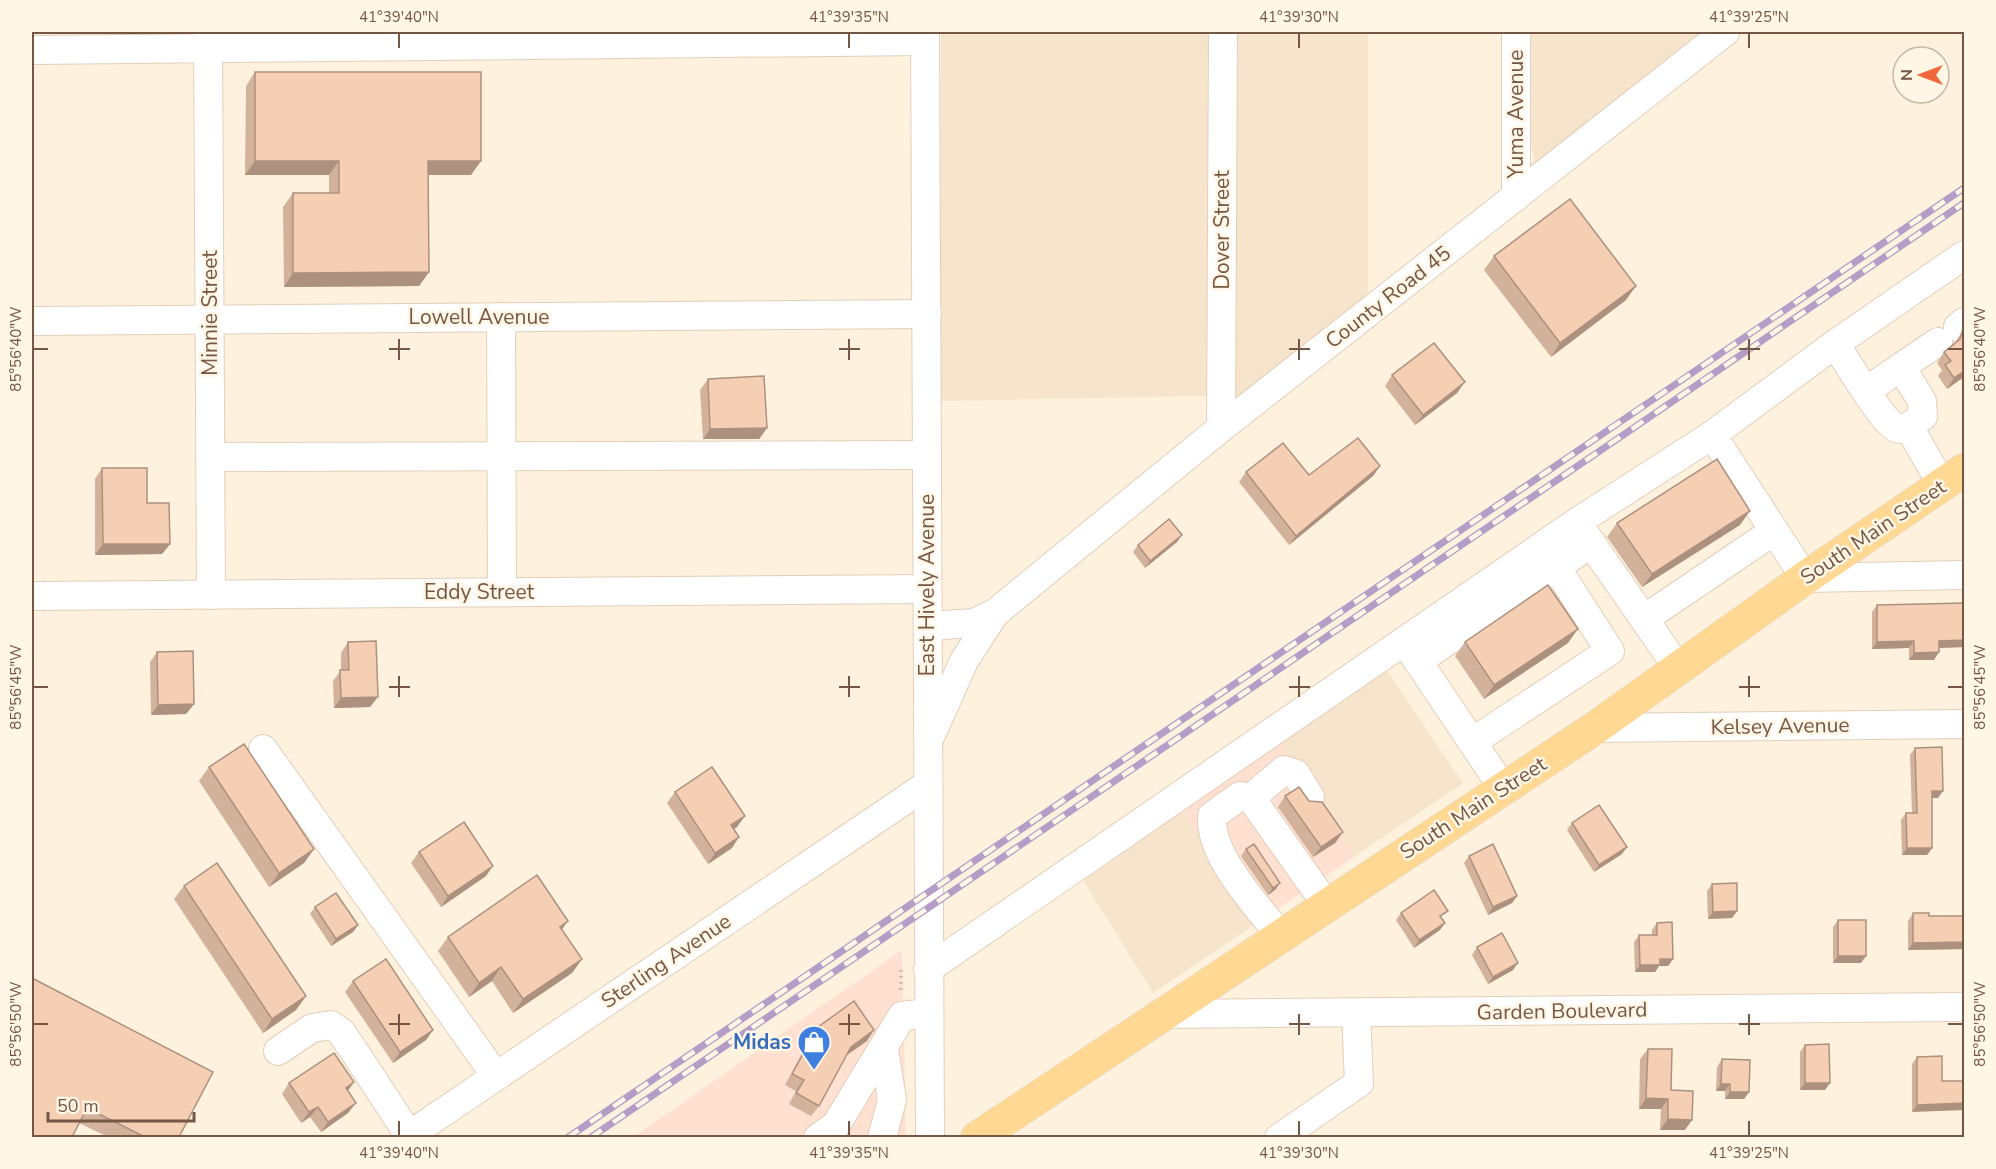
<svg xmlns="http://www.w3.org/2000/svg" width="1996" height="1169" font-family="'Nunito Sans',sans-serif">
  <style>
    .residential { fill: #f6e4cc }
    .commercial { fill: #ffe0d1 }
    .lines { fill: none; stroke-linecap: round; stroke-linejoin: round }
    .minor-casing { stroke: #e2ceba; stroke-width: 30 }
    .major-casing { stroke: #ded7d2; stroke-width: 34 }
    .path { stroke: #d9b398; stroke-width: 4; stroke-dasharray: 1.5 4.5; stroke-linecap: butt }
    .minor { stroke: #fff; stroke-width: 28 }
    .major { stroke: #ffd994; stroke-width: 33 }
    .rail-casing { stroke: #b49dc6; stroke-width: 7 }
    .rail { stroke: #fff6e6; stroke-width: 4.5; stroke-dasharray: 14; stroke-linecap: butt }
    .wall { fill: #d3b29b }
    .shaded-wall { fill: #ac917e }
    .building { fill: #f5cfb4; stroke: #ac917e; stroke-width: 1.5 }
    .ticks { fill: none; stroke: #755745; stroke-width: 2 }
    .labels { text-anchor: middle; stroke-width: 5; stroke-linejoin: round; paint-order: stroke }
    .street-label { font-size: 21px; fill: #755745; stroke: #fff6e6 }
    .shop-label { font-size: 21px; font-weight: bold; fill: #366cbe; stroke: #fff6e6; text-anchor: end }
    .neatline { fill: none; stroke: #755745; stroke-width: 2 }
    .ticks-label { font-size: 15px; text-anchor: middle; fill: #755745 }
  </style>
  <rect width="100%" height="100%" fill="#fef2de"/>
  <g class="residential">
    <path d="M941 32H1368V300L1249 395 940 401Z"/>
    <path d="M1510 32H1705L1535 164Z"/>
    <path d="M1384 666 1463 783 1354 857 1279 740Z"/>
    <path d="M1181 809 1258 922 1153 993 1082 878Z"/>
  </g>
  <g class="commercial">
    <path d="M1279 740 1354 857 1258 922 1181 809Z"/>
    <path d="M902 950 906 1137H633Z"/>
  </g>
  <g class="lines">
    <g class="minor-casing">
      <g id="minor">
        <path d="M208 32 211 595"/>
        <path d="M925 32 930 1138"/>
        <path d="M32 50 925 41"/>
        <path d="M1516 197V32"/>
        <path d="M501 317 502 592"/>
        <path d="M32 321 927 314"/>
        <path d="M1958 327 1964 322"/>
        <path d="M1835 344C1845 358 1886 429 1899 429 1908 429 1916 421 1923 416L1922 401 1901 367 1866 391"/>
        <path d="M1901 367 1938 342"/>
        <path d="M1909 427 1942 485"/>
        <path d="M1221 428 1223 32"/>
        <path d="M1712 435 1805 578 1964 575"/>
        <path d="M210 457 927 455"/>
        <path d="M1580 527 1644 619"/>
        <path d="M32 596 927 589"/>
        <path d="M928 626 974 623 995 613 1221 428 1725 32"/>
        <path d="M1407 645 1503 788"/>
        <path d="M1418 661 1592 543"/>
        <path d="M1678 668 1644 619 1774 531"/>
        <path d="M1595 728 1964 724"/>
        <path d="M932 733 964 661 995 613"/>
        <path d="M1472 742 1610 651 1556 567"/>
        <path d="M263 749 496 1076"/>
        <path d="M1251 798 1284 770 1296 774 1310 797"/>
        <path d="M1280 935C1256 905 1209 855 1212 816L1240 796 1251 798 1326 904"/>
        <path d="M928 969 1577 522 1712 435 1835 344 1964 255"/>
        <path d="M1159 1014 1964 1007"/>
        <path d="M278 1051 312 1028 331 1025 341 1032 354 1051 409 1135"/>
        <path d="M405 1138 927 785"/>
        <path d="M818 1138 836 1125 902 1016 928 1013"/>
        <path d="M882 1138 892 1100 884 1049"/>
        <path d="M1279 1138 1359 1083 1356 1013"/>
      </g>
    </g>
    <g class="major-casing">
      <path id="major" d="M977 1138 1595 728 1805 578 1964 470"/>
    </g>
    <path class="path" d="M901 970V993"/>
    <use href="#minor" class="minor"/>
    <use href="#major" class="major"/>
    <g class="rail-casing">
      <g id="rail">
        <path d="M567 1138 1964 188"/>
        <path d="M590 1138 1964 203"/>
      </g>
    </g>
    <use href="#rail" class="rail"/>
  </g>
  <g class="wall">
    <path d="M255 72 471 175H428L429 272 419 286 284 287 283 207 293 193H329V175H245L246 86Z"/>
    <path d="M1494 256 1626 300 1551 357 1484 270Z"/>
    <path d="M1962 332H1965V383L1961 379 1947 389 1938 376 1942 370 1937 363 1944 352 1954 344Z"/>
    <path d="M1392 375 1457 393 1415 425 1385 386Z"/>
    <path d="M708 379 767 428 759 439H703L700 390Z"/>
    <path d="M1380 466 1373 476 1289 545 1239 482 1246 472 1309 475Z"/>
    <path d="M102 468 147 503 170 544 162 554 95 555V479Z"/>
    <path d="M1617 523 1740 525 1642 587 1607 537Z"/>
    <path d="M1182 535 1177 542 1145 568 1133 552 1138 545Z"/>
    <path d="M1965 603V647L1939 648 1934 660H1909V648L1872 649V612L1877 605Z"/>
    <path d="M348 642 370 707 334 708 333 681 341 670V653Z"/>
    <path d="M1465 642 1568 643 1484 699 1455 656Z"/>
    <path d="M157 652 194 704 186 714 151 715 150 662Z"/>
    <path d="M1915 748 1938 798H1932V848L1927 855H1902L1901 820 1906 813H1912L1910 755Z"/>
    <path d="M209 767 314 849 304 863 269 887 199 781Z"/>
    <path d="M675 792 737 827 734 829 732 848 708 864 667 803Z"/>
    <path d="M1285 796 1309 801 1343 832 1335 843 1313 857 1278 807Z"/>
    <path d="M1572 823 1622 854 1594 872 1567 830Z"/>
    <path d="M1246 849 1280 883 1275 890 1268 895 1241 856Z"/>
    <path d="M419 852 486 876 441 907 411 863Z"/>
    <path d="M1469 856 1517 896 1512 903 1488 915 1464 863Z"/>
    <path d="M1712 884 1737 911 1732 918 1708 919 1707 891Z"/>
    <path d="M184 886 306 996 296 1010 263 1033 174 899Z"/>
    <path d="M315 907 358 925 353 932 331 946 310 914Z"/>
    <path d="M1401 913 1442 918 1440 930 1414 948 1396 920Z"/>
    <path d="M1913 913 1929 916H1965V949L1908 950V921Z"/>
    <path d="M1838 920 1861 963H1833V927Z"/>
    <path d="M1657 923 1673 959 1668 966H1659L1655 972H1635L1634 942 1639 935H1652V930Z"/>
    <path d="M562 930 582 959 572 973 513 1013 492 981 469 997 438 951 448 937Z"/>
    <path d="M1477 947 1513 970 1488 984 1472 955Z"/>
    <path d="M32 978 179 1137H108L79 1123Z"/>
    <path d="M353 981 433 1030 426 1040 393 1063 345 992Z"/>
    <path d="M818 1027 867 1041 846 1055 819 1106 811 1116 789 1104 796 1091 785 1085 811 1037Z"/>
    <path d="M1805 1045 1825 1090H1800V1052Z"/>
    <path d="M1648 1049 1671 1090 1685 1130H1660L1661 1109H1639L1640 1059Z"/>
    <path d="M1917 1057 1942 1081 1912 1112V1064Z"/>
    <path d="M1722 1059 1749 1092 1744 1099H1725V1091H1716L1717 1067Z"/>
    <path d="M289 1083 348 1091V1113L321 1132 310 1117 301 1123 282 1094Z"/>
  </g>
  <g class="shaded-wall">
    <path d="M255 161H339L329 175H245Z"/>
    <path d="M428 161H481L471 175H418Z"/>
    <path d="M429 272 419 286 284 287 293 273Z"/>
    <path d="M1636 286 1626 300 1551 357 1560 343Z"/>
    <path d="M1965 371V374L1961 379 1947 389 1954 378Z"/>
    <path d="M1465 382 1457 393 1415 425 1423 415Z"/>
    <path d="M767 428 759 439H703L710 429Z"/>
    <path d="M1380 466 1373 476 1289 545 1296 536Z"/>
    <path d="M1750 511 1740 525 1642 587 1652 574Z"/>
    <path d="M1182 535 1177 542 1145 568 1150 561Z"/>
    <path d="M103 544H170L162 554 95 555Z"/>
    <path d="M1578 629 1568 643 1484 699 1494 685Z"/>
    <path d="M1965 640V647L1934 648 1939 641Z"/>
    <path d="M1914 641 1909 648 1872 649 1877 642Z"/>
    <path d="M1939 652 1934 660H1909L1914 653Z"/>
    <path d="M378 697 370 707 334 708 341 698Z"/>
    <path d="M194 704 186 714 151 715 158 705Z"/>
    <path d="M1932 791H1943L1938 798H1927Z"/>
    <path d="M745 816 737 827 724 836 731 825Z"/>
    <path d="M1343 832 1335 843 1313 857 1321 847Z"/>
    <path d="M739 837 732 848 708 864 715 853Z"/>
    <path d="M1627 847 1622 854 1594 872 1599 865Z"/>
    <path d="M1907 848H1932L1927 855H1902Z"/>
    <path d="M314 849 304 863 269 887 279 873Z"/>
    <path d="M493 866 486 876 441 907 448 896Z"/>
    <path d="M1280 883 1275 890 1268 895 1273 888Z"/>
    <path d="M1517 896 1512 903 1488 915 1493 907Z"/>
    <path d="M1737 911 1732 918 1708 919 1713 912Z"/>
    <path d="M568 921 558 935 560 927Z"/>
    <path d="M1445 923 1440 930 1414 948 1419 940Z"/>
    <path d="M358 925 353 932 331 946 336 939Z"/>
    <path d="M1965 942V949L1908 950 1913 943Z"/>
    <path d="M1838 956H1866L1861 963H1833Z"/>
    <path d="M582 959 572 973 513 1013 523 999Z"/>
    <path d="M1660 959H1673L1668 966H1659L1655 972H1635L1640 965Z"/>
    <path d="M1518 963 1513 970 1488 984 1493 977Z"/>
    <path d="M501 967 492 981 469 997 479 983Z"/>
    <path d="M306 996 296 1010 263 1033 272 1019Z"/>
    <path d="M433 1030 426 1040 393 1063 400 1052Z"/>
    <path d="M874 1030 867 1041 844 1057 851 1047Z"/>
    <path d="M354 1082 347 1092 346 1088Z"/>
    <path d="M1805 1083H1830L1825 1090H1800Z"/>
    <path d="M1721 1084H1730L1725 1091H1716Z"/>
    <path d="M1730 1092H1749L1744 1099H1725Z"/>
    <path d="M1646 1098 1668 1099 1661 1109H1639Z"/>
    <path d="M356 1103 348 1113 321 1132 328 1122Z"/>
    <path d="M1965 1103V1110L1912 1112 1917 1105Z"/>
    <path d="M318 1107 310 1117 301 1123 309 1112Z"/>
    <path d="M1668 1119 1692 1120 1685 1130H1660Z"/>
  </g>
  <g class="building">
    <path d="M255 72H481V161H428L429 272 293 273V193H339V161H255Z"/>
    <path d="M1570 199 1636 286 1560 343 1494 256Z"/>
    <path d="M1962 332H1965V371L1954 378 1945 365 1951 361 1944 352 1960 339Z"/>
    <path d="M1434 343 1465 382 1423 415 1392 375Z"/>
    <path d="M764 376 767 428 710 429 708 379Z"/>
    <path d="M1358 438 1380 466 1296 536 1246 472 1283 443 1309 475Z"/>
    <path d="M1717 459 1750 511 1652 574 1617 523Z"/>
    <path d="M102 468H147V503H169L170 544H103Z"/>
    <path d="M1169 519 1182 535 1150 561 1138 545Z"/>
    <path d="M1548 585 1578 629 1494 685 1465 642Z"/>
    <path d="M1965 603V640L1939 641V652L1914 653V641L1877 642V605Z"/>
    <path d="M376 641 378 697 341 698 340 670H349L348 642Z"/>
    <path d="M193 651 194 704 158 705 157 652Z"/>
    <path d="M244 744 314 849 279 873 209 767Z"/>
    <path d="M1942 747 1943 791H1932V848H1907L1906 813H1917L1915 748Z"/>
    <path d="M712 767 745 816 731 825 739 837 715 853 675 792Z"/>
    <path d="M1299 787 1309 801 1322 802 1343 832 1321 847 1285 796Z"/>
    <path d="M1599 805 1627 847 1599 865 1572 823Z"/>
    <path d="M464 822 493 866 448 896 419 852Z"/>
    <path d="M1254 844 1280 883 1273 888 1246 849Z"/>
    <path d="M1493 844 1517 896 1493 907 1469 856Z"/>
    <path d="M217 863 306 996 272 1019 184 886Z"/>
    <path d="M537 875 568 921 560 927 582 959 523 999 501 967 479 983 448 937Z"/>
    <path d="M1737 883V911L1713 912 1712 884Z"/>
    <path d="M1434 890 1448 911 1440 916 1445 923 1419 940 1401 913Z"/>
    <path d="M336 893 358 925 336 939 315 907Z"/>
    <path d="M1913 913H1929V916H1965V942L1913 943Z"/>
    <rect x="1838" y="920" width="28" height="36"/>
    <path d="M1672 922 1673 959H1660V965H1640L1639 935H1657V923Z"/>
    <path d="M1502 933 1518 963 1493 977 1477 947Z"/>
    <path d="M386 959 433 1030 400 1052 353 981Z"/>
    <path d="M32 978 213 1072 179 1137H145L87 1108 72 1137H32Z"/>
    <path d="M854 1001 874 1030 851 1047 819 1106 796 1093 804 1080 792 1074 818 1027Z"/>
    <path d="M1829 1044 1830 1083H1805V1045Z"/>
    <path d="M1648 1049H1672L1671 1090 1693 1091 1692 1120 1668 1119V1099L1646 1098Z"/>
    <path d="M334 1053 354 1082 346 1088 356 1103 328 1122 318 1107 309 1112 289 1083Z"/>
    <path d="M1942 1056V1081H1965V1103L1917 1105V1057Z"/>
    <path d="M1722 1059 1750 1060 1749 1092H1730V1084H1721Z"/>
  </g>
  <path class="ticks" d="M399 33V48M849 33V48M1299 33V48M1749 33V48M399 339V360M849 339V360M1299 339V360M1749 339V360M33 349H48M389 349H410M839 349H860M1289 349H1310M1739 349H1760M1948 349H1963M399 676V697M849 676V697M1299 676V697M1749 676V697M33 687H48M389 687H410M839 687H860M1289 687H1310M1739 687H1760M1948 687H1963M399 1014V1035M849 1014V1035M1299 1014V1035M1749 1014V1035M33 1024H48M389 1024H410M839 1024H860M1289 1024H1310M1739 1024H1760M1948 1024H1963M399 1121V1136M849 1121V1136M1299 1121V1136M1749 1121V1136"/>
  <defs>
    <g id="shop-pin" transform="scale(1.725)"><path d="M0 17L-7.5 6A9.5 9.5 0 1 1 7.5 6Z" fill="#3f7fe0" stroke="#fff6e6"/><path d="M-5-2.5h2.3a2.7 3.5 0 0 1 5.4 0H5L5.5 6h-11ZM-1.5-2.5h3a1.5 2.3 0 0 0-3 0Z" fill="#fff"/></g>
  </defs>
  <g fill-rule="evenodd">
    <use href="#shop-pin" x="814" y="1042"/>
  </g>
  <g class="labels">
    <g class="street-label">
      <text transform="translate(1516 114) rotate(-90)" y="7">Yuma Avenue</text>
      <text transform="translate(1222 230) rotate(-90)" y="7">Dover Street</text>
      <text transform="translate(1388 297) rotate(-38)" y="7">County Road 45</text>
      <text transform="translate(210 313) rotate(-90)" y="7">Minnie Street</text>
      <text x="479" y="324">Lowell Avenue</text>
      <text transform="translate(1873 532) rotate(-34)" y="7">South Main Street</text>
      <text transform="translate(927 585) rotate(-90)" y="7">East Hively Avenue</text>
      <text x="479" y="599">Eddy Street</text>
      <text transform="translate(1780 726) rotate(-1)" y="7">Kelsey Avenue</text>
      <text transform="translate(1473 808) rotate(-33)" y="7">South Main Street</text>
      <text transform="translate(666 961) rotate(-34)" y="7">Sterling Avenue</text>
      <text transform="translate(1562 1011) rotate(-1)" y="7">Garden Boulevard</text>
    </g>
    <g class="shop-label">
      <text x="791" y="1049">Midas</text>
    </g>
  </g>
  <rect width="1996" height="1169" fill="none" stroke="#fff6e6" stroke-width="66"/>
  <g transform="translate(1921 75) rotate(270)"><circle r="28" fill="#fff6e6" stroke="#c8b6a6" stroke-width="1.5"/>
  <path d="M0-4.5L10 22L0 15L-10 22Z" fill="#f0673b"/>
  <text y="-9" font-size="16" font-weight="bold" text-anchor="middle" fill="#755745">N</text>
  </g>
  <path d="M48 1112v9h146v-9" fill="none" stroke="#755745" stroke-width="3"/>
  <text x="57" y="1112" font-size="18" fill="#755745" stroke="#fff6e6" stroke-width="4.5" paint-order="stroke">50 m</text>
  <rect x="33" y="33" width="1930" height="1103" class="neatline"/>
  <g class="ticks-label">
    <text x="399" y="22">41°39'40"N</text>
    <text x="849" y="22">41°39'35"N</text>
    <text x="1299" y="22">41°39'30"N</text>
    <text x="1749" y="22">41°39'25"N</text>
    <text transform="translate(1980 349) rotate(-90)" y="5">85°56'40"W</text>
    <text transform="translate(16 349) rotate(-90)" y="5">85°56'40"W</text>
    <text transform="translate(1980 687) rotate(-90)" y="5">85°56'45"W</text>
    <text transform="translate(16 687) rotate(-90)" y="5">85°56'45"W</text>
    <text transform="translate(1980 1024) rotate(-90)" y="5">85°56'50"W</text>
    <text transform="translate(16 1024) rotate(-90)" y="5">85°56'50"W</text>
    <text x="399" y="1158">41°39'40"N</text>
    <text x="849" y="1158">41°39'35"N</text>
    <text x="1299" y="1158">41°39'30"N</text>
    <text x="1749" y="1158">41°39'25"N</text>
  </g>
</svg>
